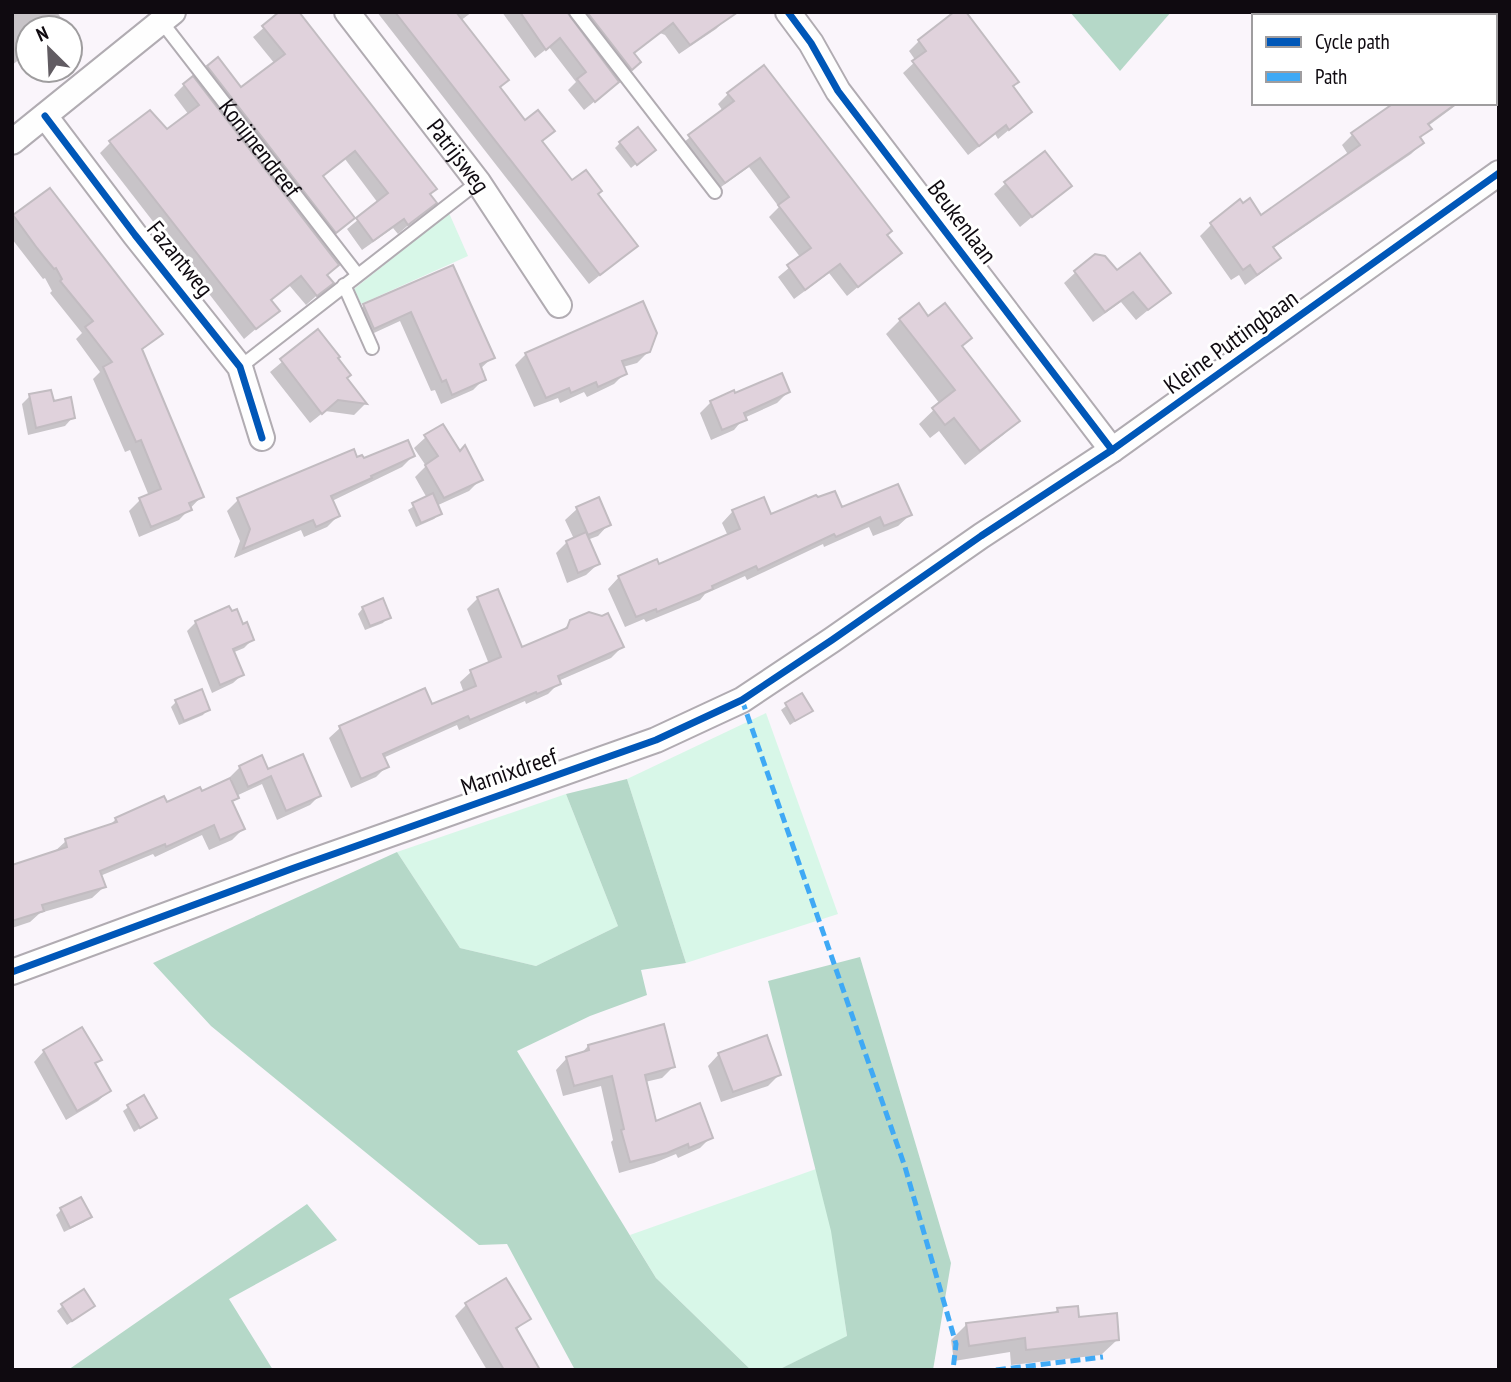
<svg xmlns="http://www.w3.org/2000/svg" width="1511" height="1382" font-family="'PT Sans Narrow',sans-serif">
  <style>
    .green { fill: #d8f7e8 }
    .forest { fill: #b5d8c8 }
    .shadow { fill: #0003 }
    .building { fill: #e0d2dc; stroke: #c2bcc1; stroke-width: 2 }
    .lines { fill: none; stroke-linecap: round; stroke-linejoin: round }
    .service-casing { stroke: #b1acb2; stroke-width: 16 }
    .minor-casing { stroke: #b1acb2; stroke-width: 28 }
    .service { stroke: #fefefe; stroke-width: 12 }
    .minor { stroke: #fefefe; stroke-width: 24 }
    .quiet { stroke: #3fa9f5; stroke-width: 5; stroke-dasharray: 10 5; stroke-linecap: butt }
    .cycleway-casing { stroke: #fff; stroke-width: 11 }
    .cycleway { stroke: #0057b8; stroke-width: 7 }
    .labels { text-anchor: middle; stroke-width: 6; stroke-linejoin: round; paint-order: stroke }
    .street-label { font-size: 24px; fill: #0f0a10; stroke: #fff }
  </style>
  <rect width="100%" height="100%" fill="#faf5fb"/>
  <g class="green">
    <path d="M449 213 468 256 361 304 354 289Z"/>
    <path d="M766 713 838 914 686 963 627 779Z"/>
    <path d="M566 794 618 926 536 966 460 948 397 852Z"/>
    <path d="M816 1169 832 1231 847 1337 778 1370H751L656 1278 630 1235Z"/>
  </g>
  <g class="forest">
    <path d="M1070 12H1171L1120 71Z"/>
    <path d="M627 779 686 963 641 970 647 995 590 1016 517 1051 656 1278 751 1370H575L507 1244 479 1245 211 1026 153 963 397 852 460 948 536 966 618 926 566 794Z"/>
    <path d="M860 957 951 1263 933 1370H778L847 1336 831 1231 768 981Z"/>
    <path d="M307 1204 337 1240 229 1299 273 1370H68Z"/>
  </g>
  <g class="shadow">
    <path d="M57 12 64 22 59 28H28V53L12 65V13Z"/>
    <path d="M282 12 435 202 398 234 393 228 362 250 347 229 378 203 345 159 322 177 353 218 325 242 198 77 208 67 241 89 275 64 253 37Z"/>
    <path d="M377 12H472L460 21 498 88 525 123 553 131 541 143 572 182 596 194 636 246 589 284Z"/>
    <path d="M502 12H549L606 92 584 110 568 90 576 82 549 47 535 58Z"/>
    <path d="M589 15 726 19 716 29 679 54 665 35 660 33 633 54 639 62 629 72 579 25Z"/>
    <path d="M919 41 1011 87 1030 112 998 139 995 134 968 155 903 73 916 61 909 51Z"/>
    <path d="M1495 61 1499 66V88L1495 91Z"/>
    <path d="M184 85 337 265 326 276 331 283 306 305 289 285 270 301 277 311 244 339 100 153 110 143 166 132 189 115 174 95Z"/>
    <path d="M728 94 885 235 899 253 847 296 829 273 794 299 778 277 801 258 769 217 779 207 749 167 714 192 679 146 723 111 718 104Z"/>
    <path d="M1398 103H1459L1428 126 1430 129 1419 139 1422 143 1411 154 1272 249 1279 258 1267 269 1245 285 1239 275 1231 280 1200 236 1211 225 1261 217 1349 156 1342 145 1353 134Z"/>
    <path d="M620 143 648 154 631 168 615 148Z"/>
    <path d="M1006 183 1069 186 1020 227 994 194Z"/>
    <path d="M15 217 160 334 141 351 202 496 179 520 139 537 129 511 140 500 149 496 130 450 125 452 93 379 100 372 76 339 82 333 50 293 52 291 45 278 43 279 12 239V219Z"/>
    <path d="M452 268 492 358 480 369 484 379 473 390 441 404 435 390 431 391 400 321 363 338 353 316 364 306Z"/>
    <path d="M1076 272 1116 273 1169 293 1136 320 1121 302 1093 322 1064 283Z"/>
    <path d="M900 320 961 347 1017 421 1003 435 965 465 939 431 930 438 919 424 940 404 886 334Z"/>
    <path d="M318 332 346 378 365 404 354 415 325 411 310 423 270 372Z"/>
    <path d="M649 351 637 363 623 367 625 373 614 384 587 397 584 392 560 403 558 398 534 407 515 365 526 354Z"/>
    <path d="M788 392 777 403 744 418 734 430 711 440 700 413 711 402 734 395Z"/>
    <path d="M30 396 52 403 73 417 65 426 28 435 22 404Z"/>
    <path d="M426 437 459 453 480 480 469 491 436 506 439 514 434 519 416 527 408 510 427 498 415 477 426 466 414 448Z"/>
    <path d="M413 456 402 467 332 501 338 516 327 527 304 537 301 530 234 558 240 541 227 511 238 500 356 459Z"/>
    <path d="M598 499 609 524 598 536 587 540 598 564 586 575 567 583 556 553 567 542 574 539 565 520 577 509Z"/>
    <path d="M841 510 910 515 898 526 873 536 869 527 824 547 823 544 747 580 745 576 705 594 700 600 646 622 644 619 625 627 608 589 619 577 658 566 728 536 722 523 733 511 770 517Z"/>
    <path d="M478 598 521 649 560 633 571 622 622 647 611 658 558 681 559 683 548 694 526 704 525 701 459 730 457 725 383 758 387 766 376 777 351 788 329 738 340 728 424 690 431 707 464 693 460 682 471 672 489 664 467 609Z"/>
    <path d="M363 608 388 617 383 623 365 630 358 614Z"/>
    <path d="M196 622 252 640 244 648 232 653 242 675 233 683 212 693 187 631Z"/>
    <path d="M801 695 811 710 790 725 781 710Z"/>
    <path d="M176 702 208 709 203 715 179 725 171 707Z"/>
    <path d="M240 767 267 771 319 796 310 805 277 820 262 784 236 796 237 798 231 803 243 829 232 840 209 850 202 835 155 857 153 854 100 876 104 887 92 898 40 913 30 922 12 928V865L54 852 66 841 108 827 116 819 201 793 232 780 230 777Z"/>
    <path d="M588 1046 673 1067 662 1078 645 1082 655 1123 711 1137 700 1148 678 1158 676 1154 654 1163 619 1173 611 1142 613 1140 601 1086 563 1096 556 1070 567 1058 580 1055Z"/>
    <path d="M44 1051 99 1059 94 1065 109 1091 98 1101 66 1120 34 1062Z"/>
    <path d="M719 1054 779 1075 768 1086 721 1102 708 1066Z"/>
    <path d="M143 1097 155 1118 134 1132 123 1111Z"/>
    <path d="M61 1210 89 1217 84 1222 64 1232 56 1215Z"/>
    <path d="M506 1281 528 1319 515 1331 538 1370H487L455 1316 466 1305Z"/>
    <path d="M63 1306H93L67 1325 57 1311Z"/>
    <path d="M1058 1309 1117 1340 1101 1355 1011 1365 1010 1352 954 1361 951 1340 967 1324 1052 1315Z"/>
  </g>
  <g class="building">
    <path d="M279 12H299L437 189 430 194 437 203 408 225 404 219 373 241 356 218 388 193 355 151 323 176 355 218 336 233 207 66 218 57 241 87 285 54 262 26Z"/>
    <path d="M395 12H456L509 80 500 87 525 120 538 110 555 131 542 141 572 180 586 170 602 191 598 194 638 246 600 275Z"/>
    <path d="M520 12H567L619 82 595 102 577 79 586 72 560 38 546 50Z"/>
    <path d="M587 12H738L690 45 673 23 634 53 641 62 632 70Z"/>
    <path d="M954 12H966L1019 82 1013 86 1032 112 1009 130 1006 125 979 146 912 61 926 51 918 40Z"/>
    <path d="M764 65 892 231 887 235 902 253 858 287 840 264 805 290 787 265 811 248 778 205 789 197 760 158 725 183 688 135 734 101 727 93Z"/>
    <path d="M193 76 339 265 327 275 334 283 317 296 301 276 271 300 280 311 256 329 109 141 150 110 167 129 199 105 183 84Z"/>
    <path d="M1394 103H1457L1428 124 1432 129 1420 137 1424 143 1273 247 1281 258 1257 275 1250 265 1243 270 1210 223 1240 199 1243 203 1250 198 1261 215 1360 145 1351 133Z"/>
    <path d="M638 127 656 150 637 165 619 142Z"/>
    <path d="M1045 151 1072 186 1032 217 1004 182Z"/>
    <path d="M50 188 163 334 142 349 204 497 189 503 192 510 151 527 139 498 161 489 141 440 136 442 103 367 112 362 85 327 93 321 60 281 62 279 56 268 54 269 37 248 13 215Z"/>
    <path d="M1140 253 1171 293 1148 310 1133 292 1105 312 1074 271 1095 254 1105 256 1117 270Z"/>
    <path d="M453 265 495 358 480 364 486 380 452 395 446 380 442 382 411 312 374 329 363 304Z"/>
    <path d="M643 301 657 333 650 352 622 361 627 374 598 387 596 382 571 393 569 388 546 398 525 353Z"/>
    <path d="M919 303 928 316 945 303 972 338 962 346 1020 421 980 451 954 418 945 425 932 408 955 390 899 319Z"/>
    <path d="M318 329 340 357 338 358 351 375 347 378 367 404 338 400 322 414 280 359Z"/>
    <path d="M782 373 790 392 744 413 747 420 722 430 710 401 734 390 735 393Z"/>
    <path d="M51 390 54 401 71 397 75 418 36 428 29 394Z"/>
    <path d="M443 424 460 451 465 445 483 480 444 498 425 465 438 456 424 435Z"/>
    <path d="M408 440 415 456 371 476 372 478 331 496 340 516 316 527 313 520 243 549 250 529 237 498 354 449 357 457 362 455 364 458Z"/>
    <path d="M898 484 912 515 884 526 880 517 836 537 834 534 758 570 756 566 712 586 713 589 657 612 656 609 636 617 618 576 657 559 659 564 740 529 732 510 764 497 771 514 816 495 818 497 835 491 842 507Z"/>
    <path d="M433 493 442 514 421 523 412 503Z"/>
    <path d="M599 497 611 525 588 535 576 507Z"/>
    <path d="M586 532 600 564 578 573 566 541Z"/>
    <path d="M498 589 522 647 567 628 570 620 589 612 602 616 608 613 624 647 558 676 561 684 537 694 536 692 470 720 468 716 383 754 389 767 361 779 339 726 425 688 432 704 476 686 470 670 501 657 477 597Z"/>
    <path d="M383 598 391 618 370 626 362 607Z"/>
    <path d="M229 606 232 611 237 609 243 624 247 622 254 640 233 649 244 675 220 685 195 621Z"/>
    <path d="M202 689 210 710 184 721 175 700Z"/>
    <path d="M802 693 813 711 795 721 785 703Z"/>
    <path d="M303 754 321 796 286 811 271 776 248 787 239 766 262 755 268 769Z"/>
    <path d="M230 778 239 798 232 801 245 829 220 840 214 825 166 847 165 844 100 871 106 887 42 905 44 911 12 921V865L67 847 65 839 117 822 115 818 164 796 167 802 200 787 202 791Z"/>
    <path d="M664 1024 675 1067 645 1075 656 1121 700 1103 713 1138 689 1148 688 1144 667 1153 630 1162 621 1130 624 1129 612 1076 574 1086 566 1057 589 1050 588 1045Z"/>
    <path d="M82 1027 102 1060 95 1063 111 1091 77 1111 43 1050Z"/>
    <path d="M767 1035 781 1075 733 1092 718 1053Z"/>
    <path d="M144 1095 157 1118 140 1128 127 1105Z"/>
    <path d="M81 1197 92 1217 70 1228 60 1208Z"/>
    <path d="M506 1278 531 1319 516 1328 540 1370H504L465 1303Z"/>
    <path d="M84 1289 95 1306 72 1321 61 1304Z"/>
    <path d="M1078 1306 1079 1317 1117 1313 1119 1340 1026 1350 1025 1338 969 1346 966 1323 1058 1312 1057 1308Z"/>
  </g>
  <g class="lines">
    <g class="service-casing">
      <g id="service">
        <path d="M576 12 715 192"/>
        <path id="s1" d="M161 21 357 274"/>
        <path d="M344 285 372 348"/>
        <path d="M240 367 478 182"/>
      </g>
    </g>
    <g class="minor-casing">
      <g id="minor">
        <path id="s2" d="M347 12 478 182 559 305"/>
        <path d="M788 12 811 43 838 91 1112 450"/>
        <path d="M45 116 135 235 240 367 262 438"/>
        <path d="M12 142 173 12"/>
        <path d="M12 972 294 868 656 740 742 700 832 640 981 536 1112 450 1499 173"/>
      </g>
    </g>
    <use href="#service" class="service"/>
    <use href="#minor" class="minor"/>
    <g class="quiet">
      <path d="M742 700 905 1167 956 1344 953 1370"/>
      <path d="M996 1370 1103 1357"/>
    </g>
    <g class="cycleway-casing">
      <g id="cycleway">
        <path d="M788 12 811 43 838 91 1112 450"/>
        <path d="M45 116 135 235 240 367 262 438"/>
        <path d="M12 972 294 868 656 740 742 700 832 640 981 536 1112 450 1499 173"/>
      </g>
    </g>
    <use href="#cycleway" class="cycleway"/>
  </g>
  <g class="labels">
    <g class="street-label">
      <text dy="8" stroke="none"><textPath href="#s1" startOffset="161">Konijnendreef</textPath></text>
      <text dy="8" stroke="none"><textPath href="#s2" startOffset="182">Patrijsweg</textPath></text>
      <text transform="translate(962 222) rotate(53)" y="8">Beukenlaan</text>
      <text transform="translate(180 259) rotate(51)" y="8">Fazantweg</text>
      <text transform="translate(1231 342) rotate(-36)" y="8">Kleine Puttingbaan</text>
      <text transform="translate(509 772) rotate(-19)" y="8">Marnixdreef</text>
    </g>
  </g>
  <rect width="1511" height="1382" fill="none" stroke="#0f0a10" stroke-width="28"/>
  <rect x="1252" y="14" width="245" height="91" fill="#ffffff" stroke="#9f9d9f" stroke-width="2"/>
  <rect x="1266" y="37" width="35" height="10" fill="#0057b8" stroke="#9f9d9f" stroke-width="2"/>
  <text x="1315" y="49" font-size="21" fill="#0f0a10">Cycle path</text>
  <rect x="1266" y="72" width="35" height="10" fill="#3fa9f5" stroke="#9f9d9f" stroke-width="2"/>
  <text x="1315" y="84" font-size="21" fill="#0f0a10">Path</text>
  <g transform="translate(49 49) rotate(336)"><circle r="33" fill="#ffffff" stroke="#9f9d9f" stroke-width="2"/>
  <path d="M0-5L12 26L0 18L-12 26Z" fill="#615c62"/>
  <text y="-10" font-size="19" font-weight="bold" text-anchor="middle" fill="#0f0a10">N</text>
  </g>
</svg>
